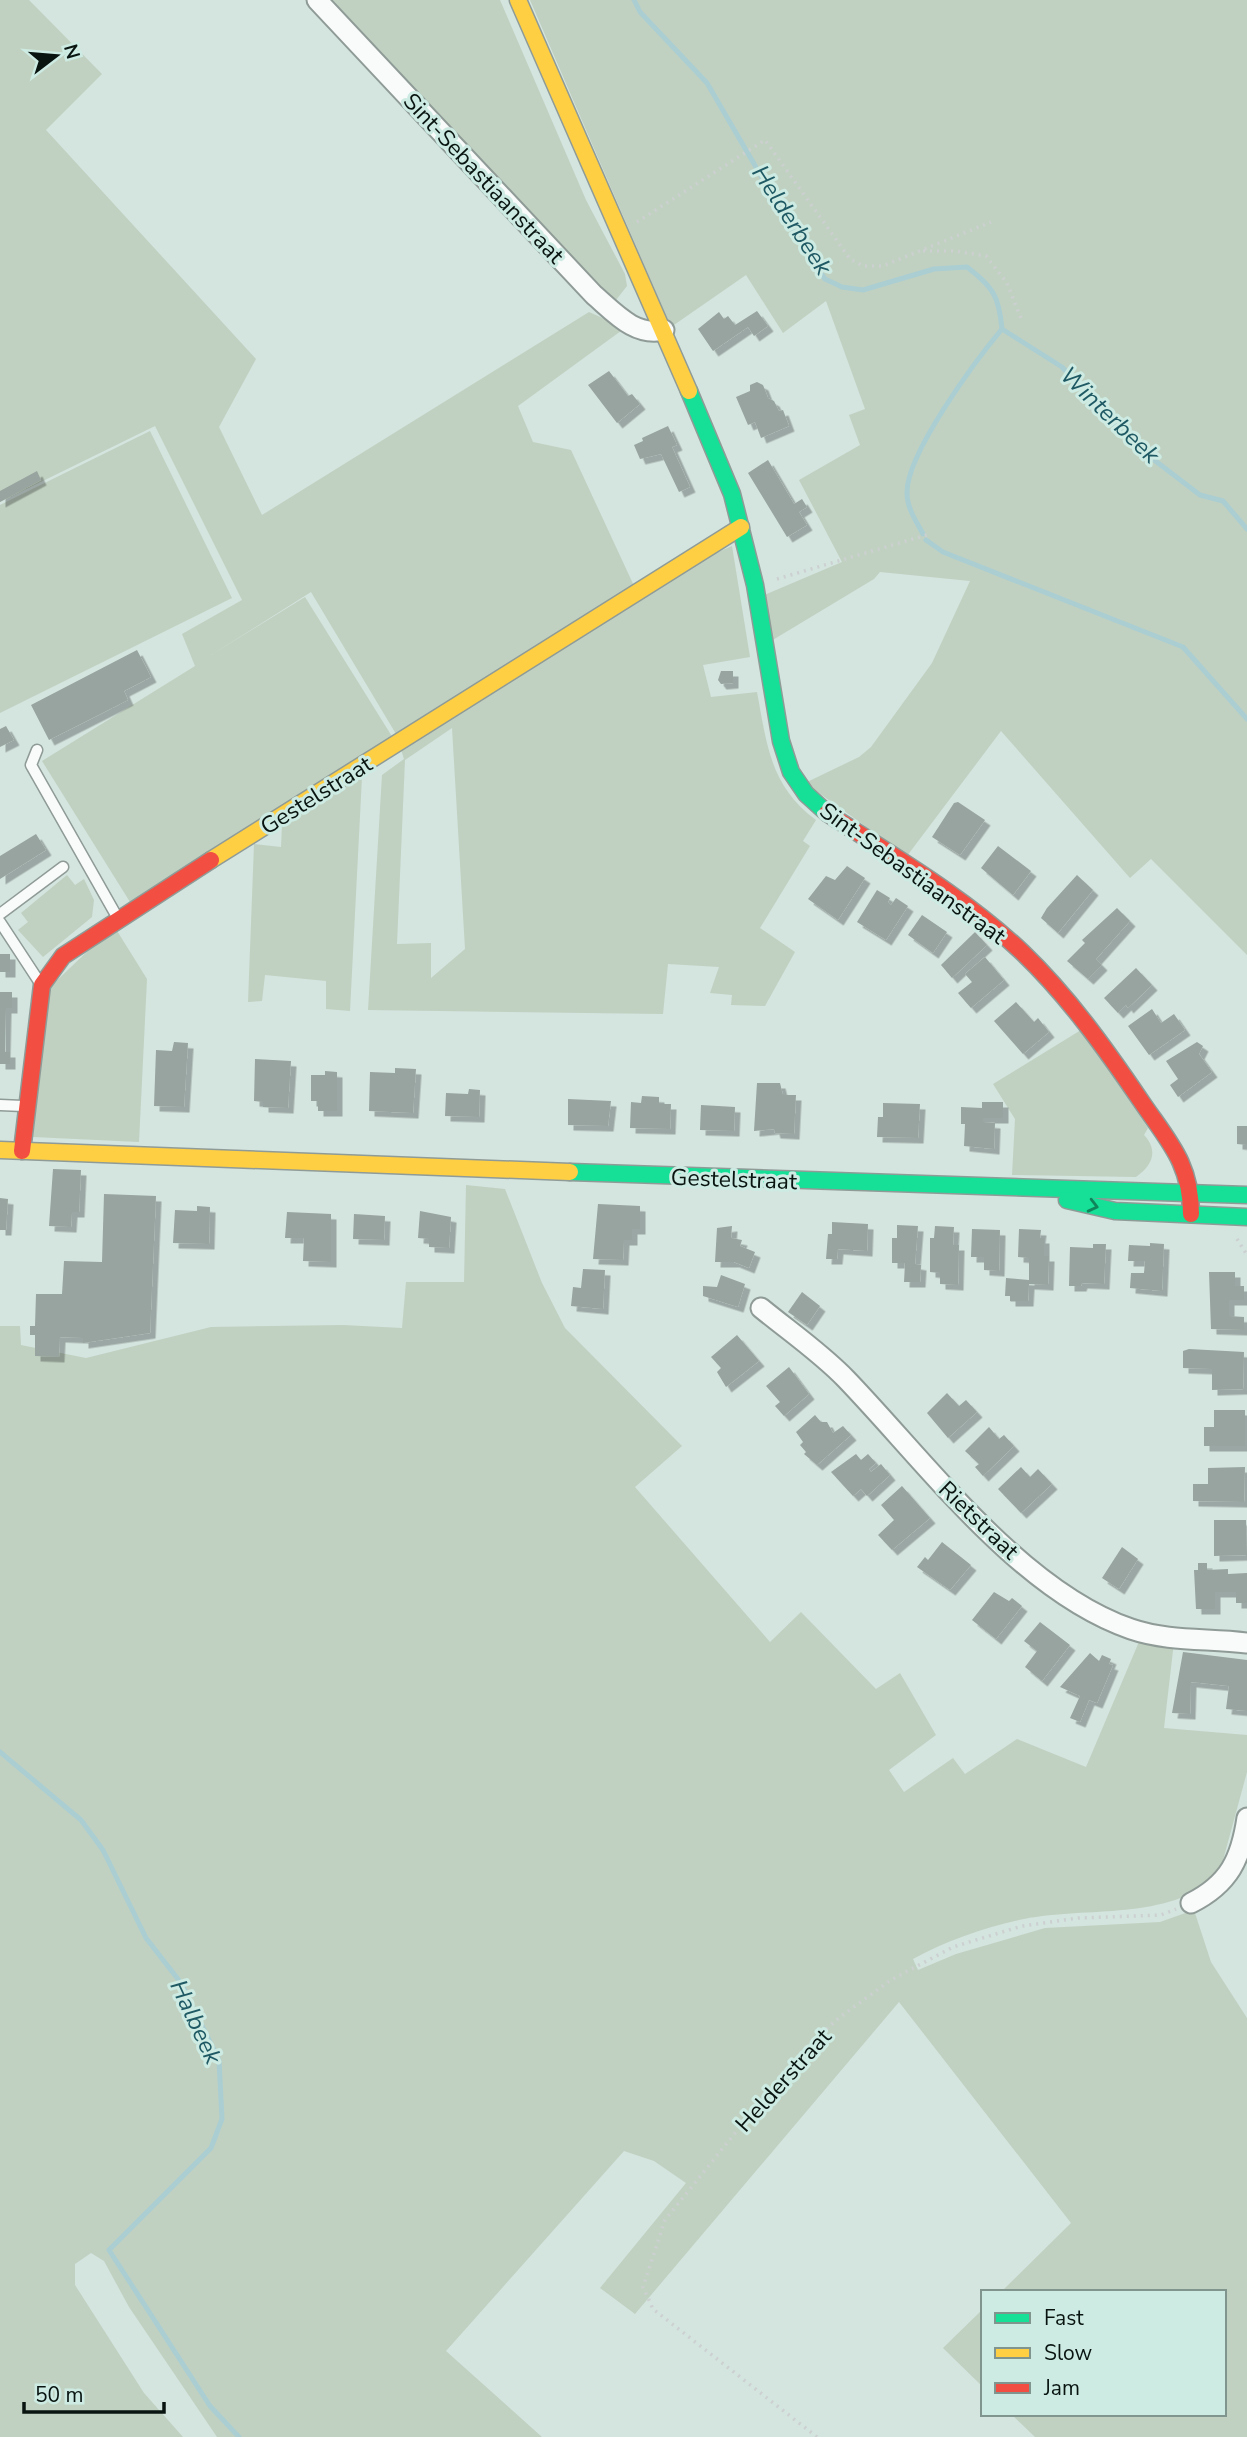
<svg xmlns="http://www.w3.org/2000/svg" width="1247" height="2437" font-family="'Nunito Sans',sans-serif">
  <style>
    .green { fill: #c0d1c1; fill-rule: evenodd }
    .lines { fill: none; stroke-linecap: round; stroke-linejoin: round }
    .stream { stroke: #abced3; stroke-width: 5 }
    .building { fill: #98a49f; filter: url(#shadow) }
    .lane-casing { stroke: #8f9b97; stroke-width: 13 }
    .street-casing { stroke: #8f9b97; stroke-width: 23 }
    .fast-casing { stroke: #8f9b97; stroke-width: 19 }
    .slow-casing { stroke: #8f9b97; stroke-width: 19 }
    .jam-casing { stroke: #8f9b97; stroke-width: 19 }
    .path { stroke: #ccd0d0; stroke-width: 3.5; stroke-dasharray: 2 5; stroke-linecap: butt }
    .lane { stroke: #f9fbfa; stroke-width: 10 }
    .street { stroke: #f9fbfa; stroke-width: 19 }
    .fast { stroke: #16e098; stroke-width: 16 }
    .slow { stroke: #ffcf43; stroke-width: 16 }
    .jam { stroke: #f24e42; stroke-width: 16 }
    .oneway { stroke: #10845b }
    .labels { text-anchor: middle; stroke-width: 6; stroke-linejoin: round; paint-order: stroke }
    .street-label { font-size: 23px; fill: #091411; stroke: #cdebe2 }
    .water-label { font-size: 24px; font-style: italic; fill: #1f5964; stroke: #cdebe2 }
  </style>
  <defs>
    <filter id="shadow"><feDropShadow dx="5.5" dy="5.5" stdDeviation="0" flood-color="#0004"/></filter>
  </defs>
  <rect width="100%" height="100%" fill="#d4e4df"/>
  <g class="green">
    <path d="M0 0H29L102 74 46 130 256 359 219 427 262 515 589 312 625 328 518 406 533 442 571 450 635 588 732 546 750 657 703 665 711 697 757 692C767 745 770 786 816 820L803 841 810 846 760 928 795 952 765 1006 731 1005 732 995 710 993 719 967 668 964 663 1014 368 1010 382 775 404 759 396 734 311 592 211 655 305 597 393 738 130 902 42 761 195 666 182 634 242 600 155 426 0 502ZM452 728 465 949 431 978V943L397 944 405 760Z"/>
    <path d="M332 0H500L586 200 625 274 627 286 616 300 604 298Z"/>
    <path d="M530 0H1247V955L1151 859 1130 878 1001 731 907 856 805 783 859 757 871 747 932 663 970 581 880 572 874 579 771 641 762 596 842 562 799 480 860 445 849 415 865 409 826 301 783 333 746 275 671 327Z"/>
    <path d="M150 431 232 598 0 713V505Z"/>
    <path d="M362 777 350 1011 326 1009V981L265 975 262 1001 248 1002 254 844 281 847 282 825Z"/>
    <path d="M67 875 75 885 84 879 94 900 92 917 43 957 18 930 28 922 21 913Z"/>
    <path d="M114 926 147 979 139 1142 33 1137 50 987Z"/>
    <path d="M1081 1030 1148 1128 1144 1135C1159 1151 1152 1166 1136 1177L1012 1175 1015 1119 993 1084Z"/>
    <path d="M466 1185 505 1189 542 1283 565 1328 682 1446 635 1487 770 1642 801 1612 876 1689 900 1673 936 1735 889 1770 904 1792 953 1758 965 1774 1017 1739 1086 1767 1141 1637 1174 1642 1164 1728 1247 1735V1772L1219 1875C1166 1922 1088 1906 1024 1919 986 1927 946 1941 913 1959L918 1970 956 1954 1045 1928 1160 1922 1194 1910 1211 1962 1247 2018V2437H1035L1011 2414H1224V2292H1001L1071 2223 899 2002 635 2314 600 2288 686 2183 654 2161 624 2151 446 2351 542 2437H217L129 2307 104 2261 91 2253 75 2264V2285L144 2393 183 2437H0V1326H20L21 1345 86 1358 211 1327 343 1325 402 1328 406 1282H464Z"/>
    <path d="M983 2309V2387L943 2348Z"/>
  </g>
  <g class="lines">
    <g class="stream">
      <path d="M634 0 640 12 707 83 800 243 825 279 842 287 863 290 934 269 967 267C993 287 999 296 1002 329 976 360 906 454 907 493 907 508 916 521 923 534"/>
      <path d="M1002 329 1062 367 1128 440 1200 495 1223 501 1247 529"/>
      <path d="M926 540 943 552 1183 647 1247 719"/>
      <path d="M0 1752 81 1820 103 1850 146 1938 181 1983 219 2060 222 2119 211 2148 109 2250 210 2406 239 2437"/>
    </g>
  </g>
  <g class="building">
    <path d="M757 311 768 326 754 336 748 327 713 351 698 329 719 312 724 319 728 316 735 325Z"/>
    <path d="M609 371 628 396 632 394 640 404 617 423 588 385Z"/>
    <path d="M757 382 763 385 768 398 774 401 779 411 783 410 789 426 761 438 755 422 748 425 736 397 750 391V385Z"/>
    <path d="M668 426 677 445 672 447 690 487 679 492 661 454 640 459 634 445 643 441 642 438Z"/>
    <path d="M768 460 794 504 802 499 807 507 799 512 807 525 787 537 748 473Z"/>
    <path d="M37 471 41 480 0 502V491Z"/>
    <path d="M137 650 151 677 124 691 128 700 49 740 31 705Z"/>
    <path d="M721 671H733V683L721 684 718 680Z"/>
    <path d="M6 726 14 740 0 747V729Z"/>
    <path d="M958 802 985 820 960 855 932 837 954 803Z"/>
    <path d="M36 834 46 850 0 879V856Z"/>
    <path d="M998 846 1031 871 1013 895 981 868Z"/>
    <path d="M847 866 865 878 838 920 808 899 826 876 835 880Z"/>
    <path d="M1077 875 1093 890 1058 933 1041 918 1047 908Z"/>
    <path d="M877 890 890 898 888 902 891 905 896 898 908 906 886 940 857 922Z"/>
    <path d="M1117 908 1130 921 1096 959 1102 965 1088 979 1067 961 1085 943 1082 940Z"/>
    <path d="M922 915 947 932 933 953 908 935Z"/>
    <path d="M975 932 987 945 952 978 941 965Z"/>
    <rect x="0" y="954" width="10" height="18"/>
    <path d="M985 957 1004 980 971 1008 958 993 972 982 965 974Z"/>
    <path d="M1136 968 1152 985 1128 1008 1126 1005 1118 1013 1104 998Z"/>
    <path d="M0 992H12V1008H6L5 1052H10V1064H0Z"/>
    <path d="M1016 1002 1034 1022 1038 1018 1049 1032 1023 1054 994 1021Z"/>
    <path d="M1152 1009 1161 1023 1174 1014 1185 1030 1149 1055 1128 1026Z"/>
    <path d="M174 1042 188 1043 184 1107 154 1106 156 1050 172 1051Z"/>
    <path d="M1197 1042 1203 1046 1199 1054 1212 1072 1178 1097 1170 1085 1178 1079 1166 1061Z"/>
    <path d="M255 1059 291 1061 288 1108 263 1107V1102L254 1101Z"/>
    <path d="M395 1068 416 1069 413 1113 369 1111 370 1072 395 1073Z"/>
    <path d="M325 1071 337 1072V1111H318V1101H311V1075H325Z"/>
    <path d="M757 1083H780L783 1095H796L794 1134 775 1133 774 1129 754 1131Z"/>
    <path d="M469 1089 480 1090 479 1117 445 1116 446 1093 468 1094Z"/>
    <path d="M642 1096 659 1097V1104H671L670 1129 630 1128 631 1102 641 1103Z"/>
    <path d="M568 1099 611 1101 608 1126 568 1125Z"/>
    <path d="M982 1102H1003V1118H983V1122L995 1123 994 1149 964 1146 965 1124H961V1107L982 1108Z"/>
    <path d="M883 1103 920 1104 918 1138 877 1137 878 1117H883Z"/>
    <path d="M701 1105 735 1107 734 1131 700 1130Z"/>
    <path d="M1237 1126H1247V1145L1237 1144Z"/>
    <path d="M53 1169 81 1170 79 1212H72L71 1227 49 1226Z"/>
    <path d="M104 1194 156 1196 150 1333 83 1343V1338L60 1337 59 1357 35 1356V1335H30V1326H35L36 1294H62L64 1261 102 1262Z"/>
    <path d="M0 1198 8 1199 6 1230H0Z"/>
    <path d="M598 1204 640 1206V1229H632V1240H624L623 1260 593 1259Z"/>
    <path d="M197 1206 210 1207 209 1244 173 1243 175 1210 197 1211Z"/>
    <path d="M420 1211 451 1217 449 1248 429 1247V1239L418 1238Z"/>
    <path d="M287 1212 331 1214V1262L303 1261 304 1238H285Z"/>
    <path d="M354 1214 385 1216 384 1240 353 1239Z"/>
    <path d="M832 1222 868 1224 867 1251 838 1249 837 1259H826L828 1234H832Z"/>
    <path d="M897 1225 918 1226 915 1264 921 1265 920 1282H904L905 1263H892V1238H897Z"/>
    <path d="M732 1226 731 1238 742 1240 740 1246 755 1252 749 1268 734 1262H715L717 1228Z"/>
    <path d="M935 1226 954 1227 953 1245H959L958 1285 940 1284V1273L930 1272V1238H934Z"/>
    <path d="M972 1229 1000 1230 999 1271 984 1270V1257H971Z"/>
    <path d="M1019 1229 1041 1230 1040 1238H1044V1256H1049L1048 1285 1029 1284 1028 1301H1010V1296H1005L1006 1278 1029 1280V1258L1018 1257Z"/>
    <path d="M1150 1243 1164 1244 1162 1291 1130 1288 1131 1273H1144L1145 1261H1128L1129 1245 1150 1246Z"/>
    <path d="M1093 1244H1106L1104 1284 1082 1283 1081 1286H1069L1070 1247 1093 1248Z"/>
    <path d="M583 1269 605 1270 603 1309 571 1306 573 1287 581 1288Z"/>
    <path d="M1209 1272H1235V1286H1244V1300H1229V1316L1244 1317V1330L1211 1329Z"/>
    <path d="M721 1275 745 1284 738 1307 703 1296V1286L717 1287Z"/>
    <path d="M802 1292 820 1306 807 1325 788 1312Z"/>
    <path d="M737 1335 759 1361 726 1387 717 1372 721 1368 711 1357Z"/>
    <path d="M1189 1349 1244 1352 1243 1389 1212 1390V1369L1183 1368V1351Z"/>
    <path d="M789 1367 809 1394 784 1416 775 1406 780 1402 766 1386Z"/>
    <path d="M947 1393 959 1406 966 1400 977 1412 948 1438 927 1413Z"/>
    <path d="M1214 1410H1245V1446H1204V1427H1214Z"/>
    <path d="M815 1415 821 1422H827L833 1433 843 1426 851 1435 817 1465 804 1454 806 1452 800 1445 803 1442 796 1432Z"/>
    <path d="M989 1427 999 1439 1004 1435 1014 1446 983 1476 975 1467 979 1464 965 1451Z"/>
    <path d="M856 1454 861 1460 868 1454 876 1463 869 1469 871 1472 881 1464 890 1475 867 1496 861 1489 853 1496 831 1472Z"/>
    <path d="M1021 1467 1030 1477 1038 1469 1052 1484 1021 1513 998 1489Z"/>
    <path d="M1245 1467 1244 1502 1193 1501V1484H1208V1468Z"/>
    <path d="M902 1486 930 1518 892 1550 878 1535 894 1520 881 1505Z"/>
    <path d="M1214 1520H1246L1247 1555 1214 1556Z"/>
    <path d="M942 1542 971 1565 950 1590 917 1567 925 1557 928 1560Z"/>
    <path d="M1122 1547 1138 1559 1119 1589 1102 1578Z"/>
    <path d="M1198 1563H1207V1570L1228 1569V1574L1247 1573V1603H1236V1592H1215V1609H1196L1194 1570H1198Z"/>
    <path d="M994 1592 1009 1601 1012 1598 1022 1606 996 1639 972 1620Z"/>
    <path d="M1040 1622 1070 1645 1042 1681 1025 1667 1037 1651 1024 1641Z"/>
    <path d="M1183 1652 1247 1660V1711L1226 1709 1229 1686 1191 1682 1190 1714 1172 1713Z"/>
    <path d="M1090 1653 1099 1661 1102 1655 1111 1659 1109 1664 1113 1665 1097 1703 1089 1700 1080 1722 1070 1718 1080 1696 1060 1687Z"/>
  </g>
  <g class="lines">
    <g class="lane-casing">
      <g id="lane">
        <path d="M37 750 31 765 116 915"/>
        <path d="M0 914 63 867"/>
        <path d="M0 922 40 983"/>
        <path d="M0 1105 23 1106"/>
      </g>
    </g>
    <g class="street-casing">
      <g id="street">
        <path d="M317 0 594 295C615 313 635 337 664 330"/>
        <path d="M761 1308C789 1331 821 1353 846 1379 926 1462 1020 1591 1131 1629 1169 1642 1208 1638 1247 1643"/>
        <path d="M1191 1903C1229 1884 1241 1859 1247 1818"/>
      </g>
    </g>
    <g class="fast-casing">
      <g id="fast">
        <path d="M689 391 732 494 755 585 781 741 791 772 806 794 827 813"/>
        <path d="M570 1172 1247 1195"/>
        <path d="M1067 1200 1115 1211 1247 1217"/>
      </g>
    </g>
    <g class="slow-casing">
      <g id="slow">
        <path d="M518 0 689 391"/>
        <path d="M211 860 741 527"/>
        <path d="M0 1150 570 1172"/>
      </g>
    </g>
    <g class="jam-casing">
      <g id="jam">
        <path d="M827 813C893 856 964 897 1022 952 1068 996 1105 1048 1141 1101 1168 1141 1191 1163 1191 1214"/>
        <path d="M22 1151 42 985 63 956 211 860"/>
      </g>
    </g>
    <g class="path">
      <path d="M637 222 765 140 850 259 863 266H883L991 222"/>
      <path d="M923 251H955L986 256 1007 283 1022 321"/>
      <path d="M777 579 930 534"/>
      <path d="M1237 1239 1247 1255"/>
      <path d="M817 2437 653 2309 643 2287 665 2220 773 2086 807 2046 840 2017 891 1980 953 1947 1022 1926 1078 1918 1161 1915 1176 1909"/>
    </g>
    <use href="#lane" class="lane"/>
    <use href="#street" class="street"/>
    <use href="#fast" class="fast"/>
    <use href="#slow" class="slow"/>
    <use href="#jam" class="jam"/>
  </g>
  <defs><path id="oneway-chevron" d="M-2-3.5L2.5 0L-2 3.5" fill="none" stroke-width="1.6" stroke-linecap="round" stroke-linejoin="round" transform="scale(1.75)"/></defs>
  <use class="oneway" href="#oneway-chevron" transform="translate(1093 1206) rotate(14)"/>
  <g class="labels">
    <g class="street-label">
      <text transform="translate(484 178) rotate(47)" y="8">Sint-Sebastiaanstraat</text>
      <text transform="translate(316 795) rotate(-32)" y="8">Gestelstraat</text>
      <text transform="translate(913 873) rotate(36)" y="8">Sint-Sebastiaanstraat</text>
      <text transform="translate(734 1179) rotate(2)" y="8">Gestelstraat</text>
      <text transform="translate(979 1520) rotate(44)" y="8">Rietstraat</text>
      <text transform="translate(783 2080) rotate(-48)" y="8">Helderstraat</text>
    </g>
    <g class="water-label">
      <text transform="translate(792 220) rotate(57)" y="8">Helderbeek</text>
      <text transform="translate(1110 415) rotate(44)" y="8">Winterbeek</text>
      <text transform="translate(196 2022) rotate(65)" y="8">Halbeek</text>
    </g>
  </g>
  <rect x="981" y="2290" width="245" height="126" fill="#cdebe2" stroke="#7f958e" stroke-width="2"/>
  <rect x="995" y="2313" width="35" height="10" fill="#16e098" stroke="#7f958e" stroke-width="2"/>
  <text x="1044" y="2325" font-size="21" fill="#091411">Fast</text>
  <rect x="995" y="2348" width="35" height="10" fill="#ffcf43" stroke="#7f958e" stroke-width="2"/>
  <text x="1044" y="2360" font-size="21" fill="#091411">Slow</text>
  <rect x="995" y="2383" width="35" height="10" fill="#f24e42" stroke="#7f958e" stroke-width="2"/>
  <text x="1044" y="2395" font-size="21" fill="#091411">Jam</text>
  <g transform="translate(56 56) rotate(74)" stroke="#cdebe2" stroke-width="5" paint-order="stroke">
  <path d="M0-5L12 26L0 18L-12 26Z" fill="#091411"/>
  <text y="-10" font-size="19" font-weight="bold" text-anchor="middle" fill="#091411">N</text>
  </g>
  <path d="M24 2402v10h140v-10" fill="none" stroke="#091411" stroke-width="3.5"/>
  <text x="35" y="2402" font-size="21" fill="#091411" stroke="#cdebe2" stroke-width="5" paint-order="stroke">50 m</text>
</svg>
